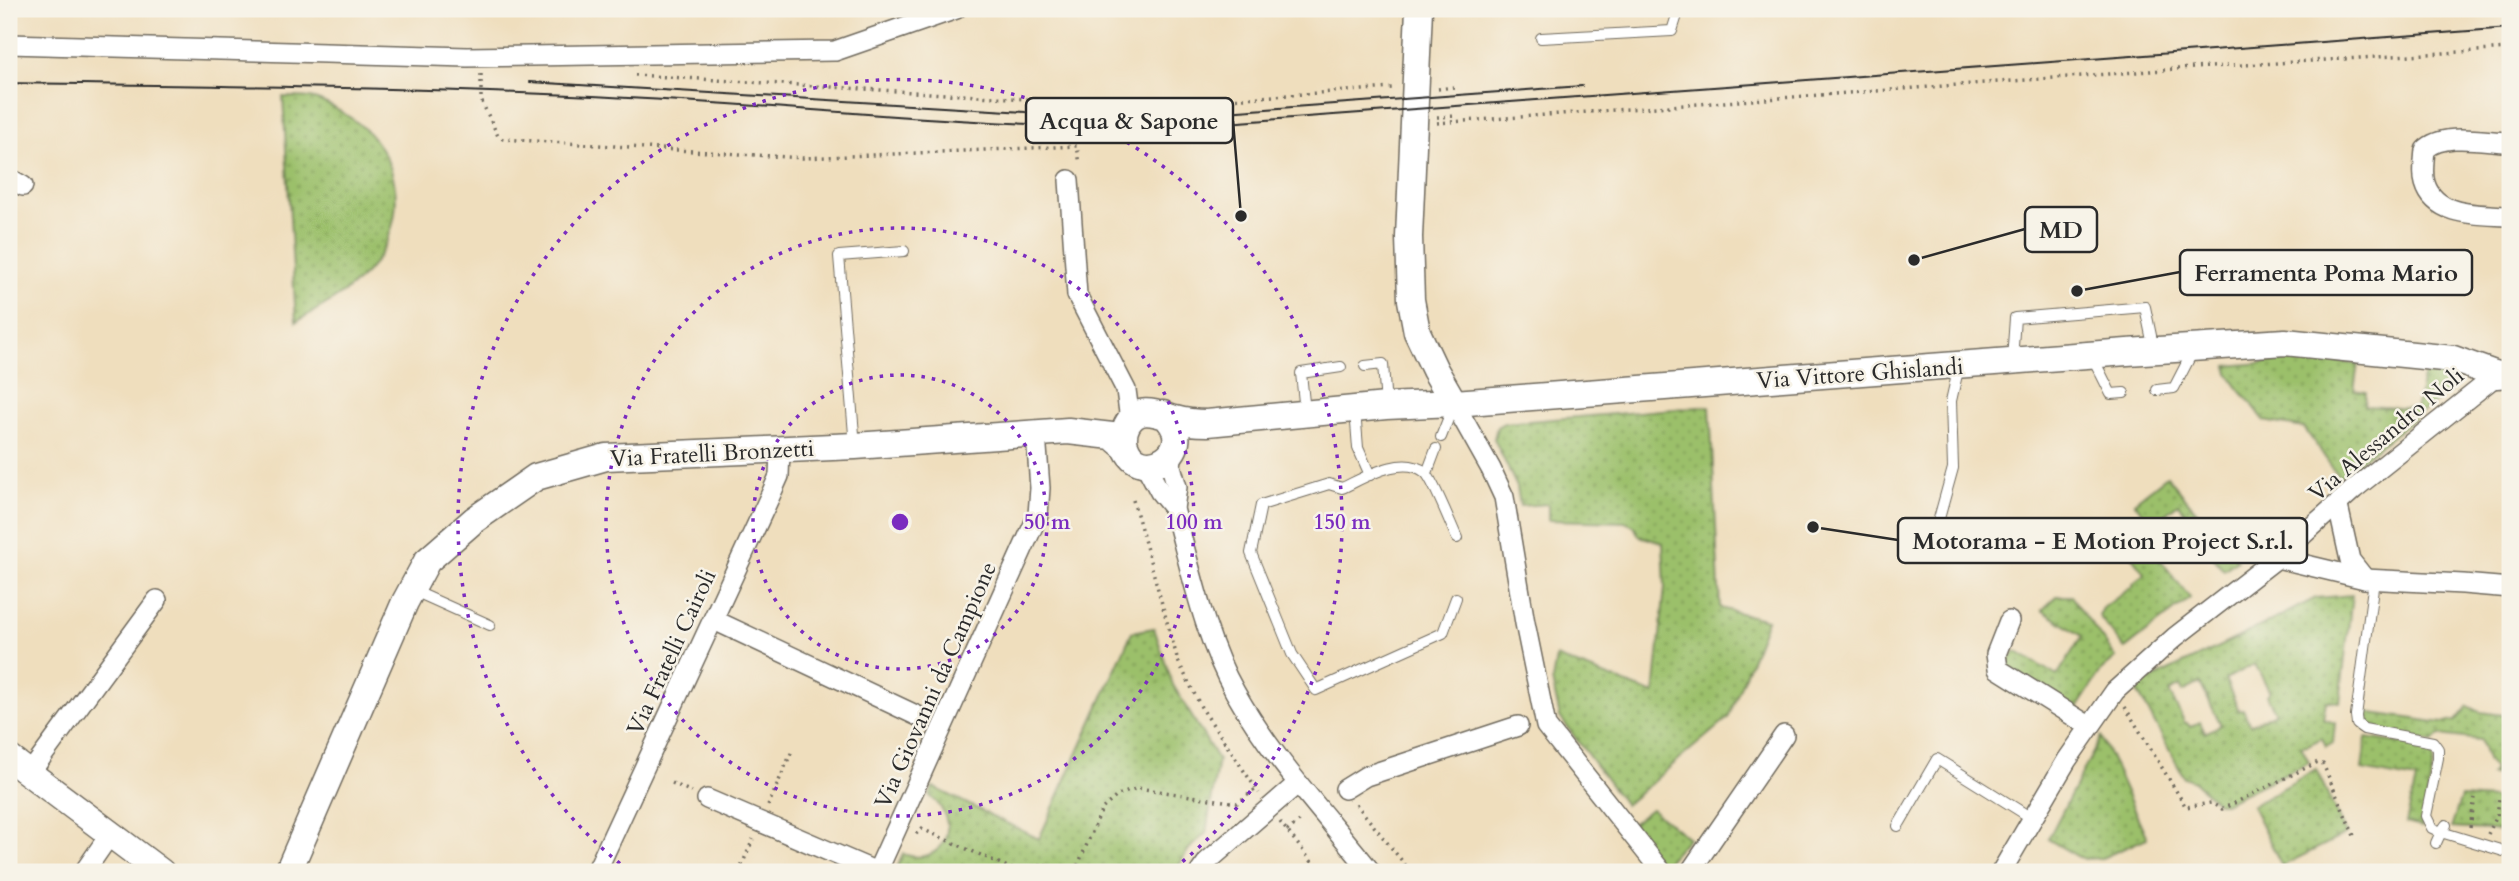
<svg xmlns="http://www.w3.org/2000/svg" width="2519" height="881" font-family="Cardo,serif">
  <style>
    .green { fill: url(#green-dots); stroke: #63764a; stroke-width: 2; fill-rule: evenodd }
    .lines { fill: none; stroke-linecap: round; stroke-linejoin: round }
    .lane-casing { stroke: #706a5e; stroke-width: 12 }
    .street-casing { stroke: #706a5e; stroke-width: 22 }
    .secondary-casing { stroke: #706a5e; stroke-width: 29 }
    .path { stroke: #706a5e; stroke-width: 3.5; stroke-dasharray: 2 5; stroke-linecap: butt }
    .lane { stroke: #fff; stroke-width: 10 }
    .street { stroke: #fff; stroke-width: 19 }
    .secondary { stroke: #fff; stroke-width: 26 }
    .tram { stroke: #2b2b2b; stroke-width: 2 }
    .ring { fill: none; stroke: #7b2cbf; stroke-width: 3.5; stroke-dasharray: 3.5 7 }
    .labels { text-anchor: middle; stroke-width: 5; stroke-linejoin: round; paint-order: stroke }
    .street-label { font-size: 23px; fill: #2b2b2b; stroke: #f7f3e8 }
    .centre { fill: #7b2cbf; stroke: #f7f3e8; stroke-width: 3.5 }
    .ring-label { font-size: 21px; text-anchor: middle; font-weight: bold; fill: #7b2cbf; stroke: #f7f3e8; stroke-width: 5; stroke-linejoin: round; paint-order: stroke }
    .leader { fill: none; stroke: #2b2b2b; stroke-width: 2.5 }
    .callout-dot { fill: #2b2b2b; stroke: #f7f3e8; stroke-width: 2.5 }
    .callout { fill: #f7f3e8; stroke: #2b2b2b; stroke-width: 2.5 }
    .callout-label { font-size: 24px; text-anchor: middle; font-weight: bold; fill: #2b2b2b }
  </style>
  <defs>
    <pattern id="green-dots" width="8" height="8" patternUnits="userSpaceOnUse" patternTransform="scale(1.75)"><rect width="8" height="8" fill="#9bc06a"/><path d="M2 2h.1M6 6h.1" fill="none" stroke="#7f9c57" stroke-width="1.8" stroke-linecap="round"/></pattern>
  </defs>
  <rect width="100%" height="100%" fill="#f7f3e8"/>
  <filter id="ink" filterUnits="userSpaceOnUse"><feTurbulence type="fractalNoise" baseFrequency=".0143" numOctaves="2"/><feDisplacementMap in="SourceGraphic" scale="14" xChannelSelector="R" yChannelSelector="G"/><feConvolveMatrix kernelMatrix="1 2 1 2 8 2 1 2 1" color-interpolation-filters="sRGB"/></filter>
  <filter id="wash" filterUnits="userSpaceOnUse"><feTurbulence type="fractalNoise" baseFrequency=".00686" numOctaves="4" result="noise"/><feDisplacementMap in="SourceGraphic" scale="28" xChannelSelector="R" yChannelSelector="G"/><feGaussianBlur stdDeviation="1.57" result="paint"/><feColorMatrix in="noise" values="0 0 0 0 0 0 0 0 0 0 0 0 0 0 0 0 0 1.4 0 .05"/><feComposite in="paint" operator="in"/></filter>
  <g filter="url(#wash)">
    <rect width="100%" height="100%" fill="#efdebd"/>
    <g class="green">
      <path d="M283 97C292 97 301 97 310 98 324 101 337 109 348 116 405 152 411 224 366 273 347 293 320 308 296 322Z"/>
      <path d="M2311 359 2358 364 2354 390 2366 392 2365 406 2416 409 2424 373 2453 375 2456 386 2339 477 2304 428 2264 421C2253 400 2232 389 2227 366Z"/>
      <path d="M1710 406 1720 608 1767 620 1728 718 1625 805 1560 717 1552 681 1556 657 1654 694 1665 587 1663 543 1639 536 1634 526 1625 522 1548 520V504L1520 506 1517 487 1494 439 1497 427 1504 423Z"/>
      <path d="M2167 476 2237 560 2224 570 2212 556 2216 549 2214 546 2178 504 2152 525 2134 502Z"/>
      <path d="M2129 519 2190 598 2125 649 2099 616 2103 608 2133 586 2132 584 2145 574 2122 544 2125 541 2117 531Z"/>
      <path d="M2352 595 2340 702 2326 701 2323 719 2335 723 2333 743 2326 747 2322 738 2308 745 2301 746 2309 762 2224 803H2217L2194 781 2184 777 2135 687 2241 636 2316 598ZM2255 664 2270 692 2267 695 2275 713 2250 725 2243 709 2239 711 2225 679ZM2200 683 2221 725 2205 733 2200 722 2190 727 2187 723H2185L2169 692 2180 686 2183 692Z"/>
      <path d="M2057 596H2071L2116 658 2102 670 2075 711 2006 665 2016 651 2057 676 2082 636 2042 610Z"/>
      <path d="M1154 628 1173 685 1218 760 1206 833 1189 849 1175 872H907L897 868 903 854C945 868 963 822 930 796L933 787 1039 839 1132 632Z"/>
      <path d="M2468 706 2480 712 2510 716V776L2491 775 2494 770 2488 762 2480 740 2440 735 2433 742 2364 729V712L2443 723 2456 721Z"/>
      <path d="M2101 737 2147 838 2102 858 2082 859 2048 839Z"/>
      <path d="M2366 738 2426 747C2432 753 2434 756 2433 764L2422 827 2406 823 2416 780 2362 770Z"/>
      <path d="M2316 769 2346 834 2282 866 2252 806Z"/>
      <path d="M2461 797 2510 800 2507 831 2451 828Z"/>
      <path d="M1651 809 1688 838 1662 867 1629 826Z"/>
    </g>
  </g>
  <g filter="url(#ink)">
    <g class="lines">
      <g class="lane-casing">
        <g id="lane">
          <path d="M1541 38 1672 31 1679 9"/>
          <path d="M2092 356 2111 394 2124 393"/>
          <path d="M2012 360 2015 318 2145 307 2154 350"/>
          <path d="M1365 366 1383 364 1386 406"/>
          <path d="M2157 390 2174 388 2193 351"/>
          <path d="M1355 410 1358 448 1370 475"/>
          <path d="M1305 412 1301 373 1341 367"/>
          <path d="M1441 437 1454 404"/>
          <path d="M855 446 839 256 904 251"/>
          <path d="M1427 473 1436 449"/>
          <path d="M1932 544 1953 468 1951 401 1959 366"/>
          <path d="M2374 580 2356 716 2357 724 2364 729 2433 742 2438 749V758L2426 816 2432 828 2441 832 2446 825"/>
          <path d="M412 590 490 625"/>
          <path d="M1456 598 1443 633 1316 690 1292 654 1251 553 1261 505 1329 484 1342 488C1364 478 1402 454 1425 472 1433 479 1451 525 1457 538"/>
          <path d="M1898 826 1937 759 2033 819"/>
          <path d="M2436 843 2441 832 2510 853"/>
        </g>
      </g>
      <g class="street-casing">
        <g id="street">
          <path d="M9 44 467 57 835 51 956 9"/>
          <path d="M2506 142C2483 141 2442 132 2425 150 2424 160 2422 173 2425 183 2435 218 2481 214 2510 216"/>
          <path d="M9 178 23 186"/>
          <path d="M1069 180 1077 295 1126 390 1130 420"/>
          <path d="M1454 403 1491 469 1504 497 1525 623 1546 726 1662 872"/>
          <path d="M1173 451 1171 466 1177 487 1174 509C1191 569 1204 637 1235 692 1272 758 1324 813 1371 872"/>
          <path d="M1145 464 1160 492 1174 509"/>
          <path d="M2338 506 2350 560 2365 579"/>
          <path d="M2277 558 2365 579 2463 584 2510 588"/>
          <path d="M714 620 920 717"/>
          <path d="M2009 621 1996 654 1998 669 2089 726"/>
          <path d="M30 773 157 600"/>
          <path d="M1345 789 1366 776 1518 726"/>
          <path d="M707 799 877 872"/>
          <path d="M84 872 111 833"/>
          <path d="M596 872 771 494 779 476 780 450"/>
          <path d="M877 872 1038 515 1040 488 1036 434"/>
          <path d="M1200 872 1208 861 1297 784"/>
          <path d="M1690 872 1784 735"/>
          <path d="M2001 872 2067 760 2115 691 2175 637 2277 558 2354 489 2497 375"/>
        </g>
      </g>
      <g class="secondary-casing">
        <g id="secondary">
          <path d="M1419 9 1409 237 1411 300 1417 332 1435 370 1454 403"/>
          <path d="M1163 414C1204 449 1139 488 1125 445 1123 438 1124 431 1127 425 1138 404 1158 414 1175 419 1185 422 1196 423 1207 423L1386 406 1454 403 2127 352 2285 342 2453 359 2497 375 2510 374"/>
          <path d="M9 758 161 872"/>
          <path d="M288 872 405 602 427 561 474 520 536 477 606 457 855 446 1068 431 1112 436 1125 447"/>
        </g>
      </g>
      <g class="path">
        <path d="M481 74V100L498 136 503 139 803 158 1077 146 1080 164"/>
        <path d="M635 75 1076 102 1170 103 1392 88"/>
        <path d="M1438 89 1454 87"/>
        <path d="M1437 117 1456 116"/>
        <path d="M1437 123 2177 69 2510 49"/>
        <path d="M1133 500 1178 661 1201 707 1259 793"/>
        <path d="M2125 707 2186 807 2211 803 2222 809 2318 762 2323 764 2355 838"/>
        <path d="M672 783 692 792"/>
        <path d="M1356 804 1411 872"/>
        <path d="M768 806 792 751"/>
        <path d="M1280 822 1320 872"/>
        <path d="M2470 827 2475 798"/>
        <path d="M1287 831 1302 819"/>
        <path d="M916 834 922 829 1019 872"/>
        <path d="M2488 834 2497 816 2499 799"/>
        <path d="M739 872 753 839"/>
        <path d="M1037 872 1041 863 1062 872"/>
        <path d="M1075 872 1102 809 1118 795 1138 788 1237 803 1256 789"/>
      </g>
      <use href="#lane" class="lane"/>
      <use href="#street" class="street"/>
      <use href="#secondary" class="secondary"/>
      <g class="tram">
        <path d="M530 82 1025 112 1169 116 1582 86"/>
        <path d="M9 83C215 86 422 87 628 98 809 107 989 128 1171 127L2510 28"/>
      </g>
    </g>
  </g>
  <g class="ring">
    <circle cx="900" cy="522" r="147"/>
    <circle cx="900" cy="522" r="294"/>
    <path d="M628 870A442 442 0 1 1 1172 870"/>
  </g>
  <g class="labels">
    <g class="street-label">
      <text transform="translate(1860 373) rotate(-4)" y="8">Via Vittore Ghislandi</text>
      <text transform="translate(2386 434) rotate(-40)" y="8">Via Alessandro Noli</text>
      <text transform="translate(712 453) rotate(-3)" y="8">Via Fratelli Bronzetti</text>
      <text transform="translate(671 652) rotate(-65)" y="8">Via Fratelli Cairoli</text>
      <text transform="translate(935 685) rotate(-66)" y="8">Via Giovanni da Campione</text>
    </g>
  </g>
  <circle cx="900" cy="522" r="10" class="centre"/>
  <g class="ring-label">
    <text x="1047" y="529">50 m</text>
    <text x="1194" y="529">100 m</text>
    <text x="1342" y="529">150 m</text>
  </g>
  <path class="leader" d="M1241 216L1233 121M1914 260L2025 229M2077 291L2180 272M1813 527L1898 540"/>
  <g class="callout-dot">
    <circle cx="1241" cy="216" r="7"/>
    <circle cx="1914" cy="260" r="7"/>
    <circle cx="2077" cy="291" r="7"/>
    <circle cx="1813" cy="527" r="7"/>
  </g>
  <g class="callout">
    <rect x="1026" y="98" width="207" height="45" rx="7"/>
    <rect x="2025" y="207" width="72" height="45" rx="7"/>
    <rect x="2180" y="250" width="292" height="45" rx="7"/>
    <rect x="1898" y="518" width="409" height="45" rx="7"/>
  </g>
  <g class="callout-label">
    <text x="1129" y="129">Acqua &amp; Sapone</text>
    <text x="2061" y="238">MD</text>
    <text x="2326" y="281">Ferramenta Poma Mario</text>
    <text x="2103" y="549">Motorama - E Motion Project S.r.l.</text>
  </g>
  <rect width="2519" height="881" fill="none" stroke="#f7f3e8" stroke-width="35"/>
</svg>
